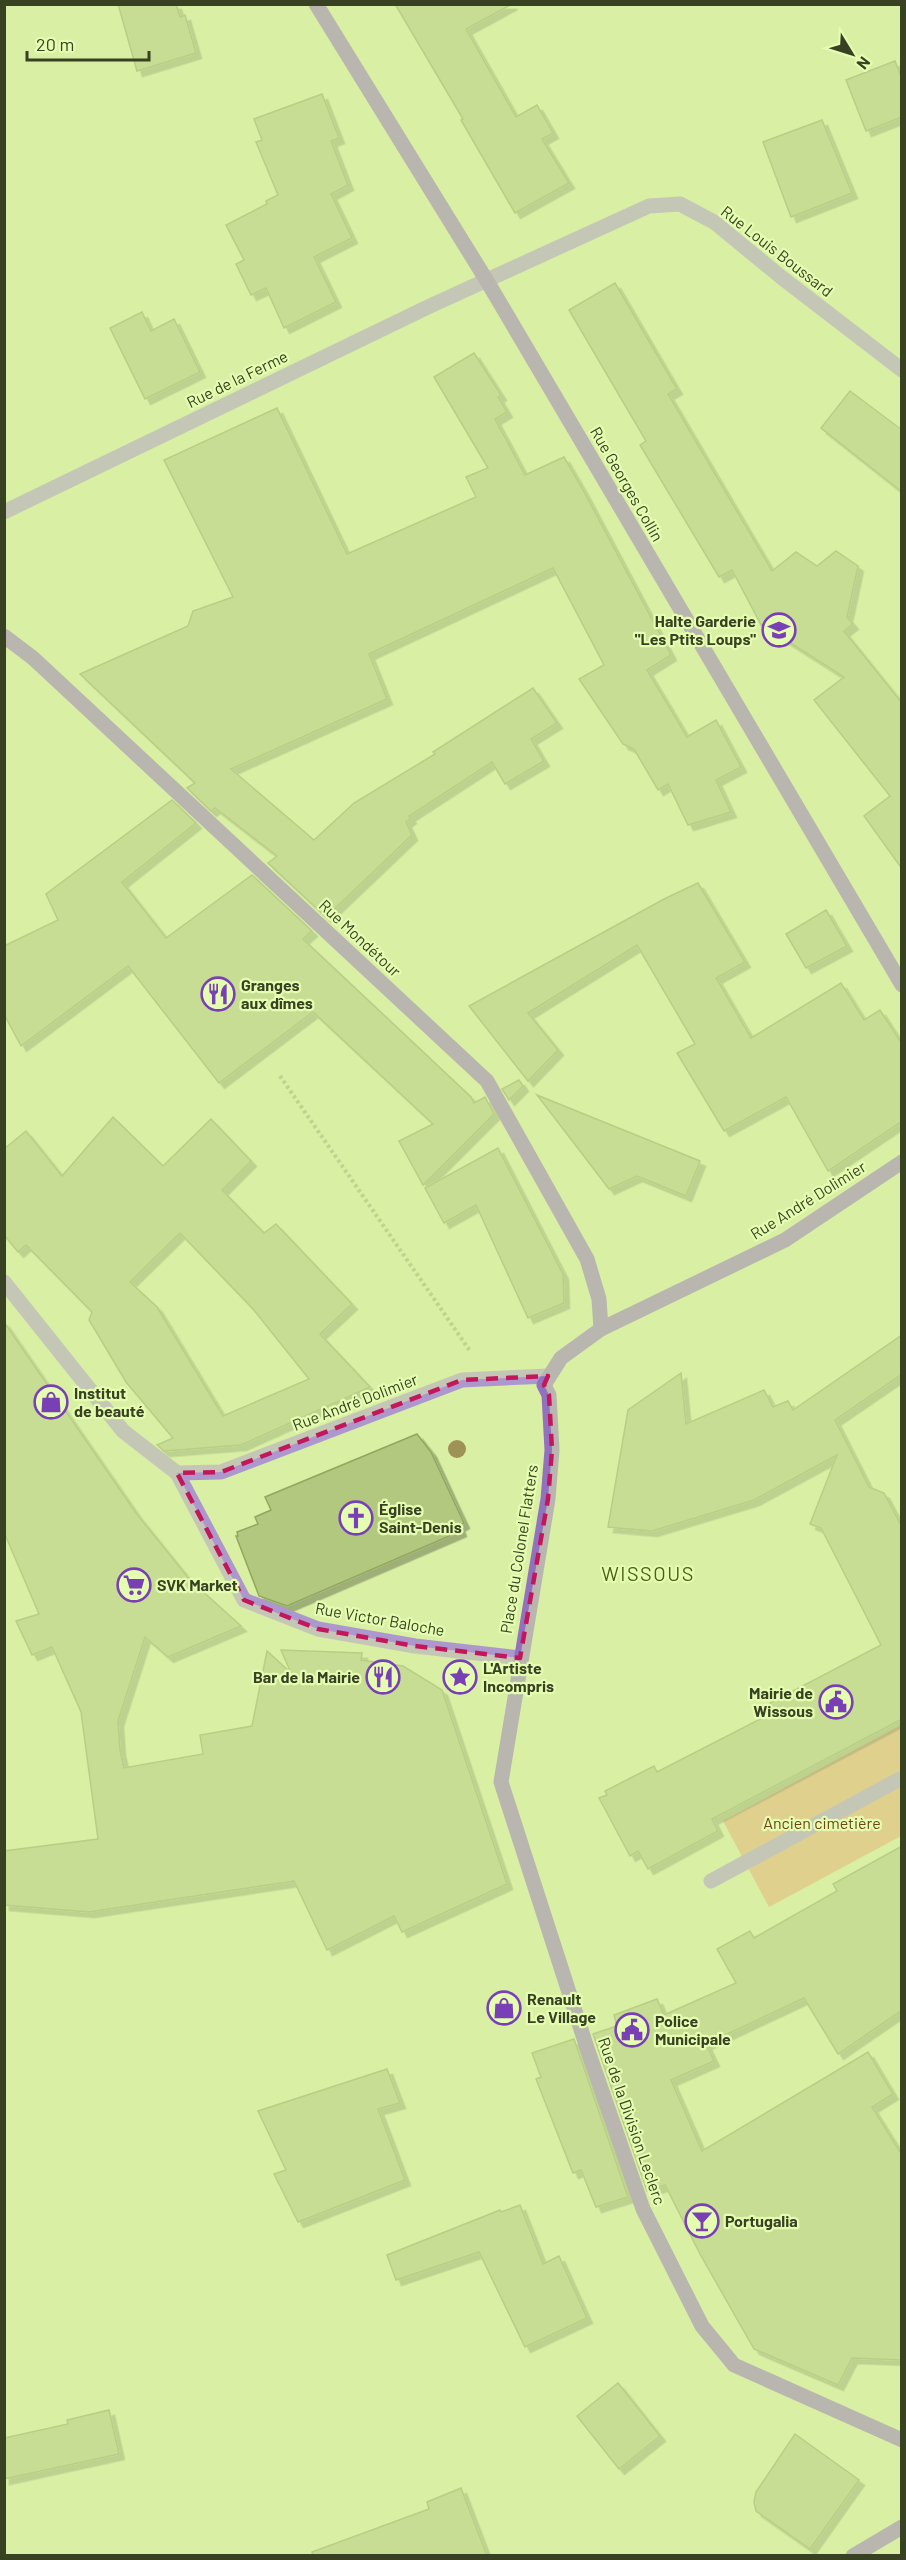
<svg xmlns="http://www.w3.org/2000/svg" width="906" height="2560" font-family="Barlow,sans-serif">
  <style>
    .green { fill: #e7aa73 }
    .building { fill: #b1c87e; stroke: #92a75f; stroke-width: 1.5; fill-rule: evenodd; filter: url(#shadow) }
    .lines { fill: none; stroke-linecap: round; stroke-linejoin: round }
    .path { stroke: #9fb175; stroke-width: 4; stroke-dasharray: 3 3; stroke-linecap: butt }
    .lane { stroke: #ac98cc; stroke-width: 15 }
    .street { stroke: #ac98cc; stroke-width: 15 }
    .secondary { stroke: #9272be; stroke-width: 15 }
    .tree { fill: #9f9256 }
    .marked { fill: none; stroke: #c2185b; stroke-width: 4.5; stroke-dasharray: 12 8; stroke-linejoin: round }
    .labels { text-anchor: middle; stroke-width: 4.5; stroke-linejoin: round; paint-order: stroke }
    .street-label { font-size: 16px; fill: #384122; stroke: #e5fdb1 }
    .poi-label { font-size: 16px; font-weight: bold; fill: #384122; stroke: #e5fdb1; text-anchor: start }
    .park-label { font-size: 16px; fill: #714517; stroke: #e5fdb1 }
    .quarter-label { font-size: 20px; letter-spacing: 1.5px; fill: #4d5f13; stroke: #e5fdb1 }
  </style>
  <defs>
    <filter id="shadow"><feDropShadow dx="5.5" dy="5.5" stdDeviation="0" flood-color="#0004"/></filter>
  </defs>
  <rect width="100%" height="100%" fill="#d8efa4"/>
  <path class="green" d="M901 1725V1836L769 1907 723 1821Z"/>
  <g class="building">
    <path d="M118 4H176L180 17 185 15 196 53 137 71Z"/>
    <path d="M395 4H512L466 29 516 117 537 105 553 133 542 139 569 183 515 213 461 120 463 119Z"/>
    <path d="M895 61 902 79V117L866 131 846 80Z"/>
    <path d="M322 94 339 138 331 141 348 185 331 194 352 238 314 257 336 302 284 328 266 288 251 295 236 264 244 260 226 225 267 204 266 201 278 195 256 142 262 140 254 119Z"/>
    <path d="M822 120 852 193 791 217 763 142Z"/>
    <path d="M615 283 677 389 668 394 772 571 796 552 817 566 836 551 858 566 847 617 853 624 844 631 902 703V869L864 816 890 796 814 700 844 677 775 633 768 638 732 570 719 577 640 445 646 441 569 310Z"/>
    <path d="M142 312 151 331 174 319 200 372 145 399 110 328Z"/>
    <path d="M474 353 501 395 498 397 507 412 495 419 525 475 564 457 582 488 671 655 647 670 687 737 716 720 741 767 716 780 731 812 688 825 668 784 658 790 634 749 623 744 579 679 604 665 553 568 369 654 387 699 231 769 314 840 354 803 435 754 433 752 533 688 557 723 531 739 544 761 505 784 492 762 409 816 411 818 406 822 412 835 326 917 268 863 277 856 215 808 211 811 187 788 195 783 80 674 188 626 193 611 233 597 164 460 277 408 347 554 476 497 466 477 488 468 434 377Z"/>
    <path d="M850 391 902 430V492L821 428Z"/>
    <path d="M172 800 196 823 122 882 166 938 252 875 312 931 303 939 471 1097 474 1103 485 1097 494 1114 423 1185 399 1141 433 1124 313 1012 219 1083 128 966 21 1046 4 1014V946L58 920 46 894Z"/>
    <path d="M698 883 745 962 716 978 751 1038 841 983 864 1020 880 1010 902 1044V1121L828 1171 786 1097 724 1131 677 1053 695 1044 637 945 528 1013 558 1050 528 1081 469 1006 666 898Z"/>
    <path d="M826 910 847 946 806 968 786 934Z"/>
    <path d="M519 1080 523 1086 509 1100 502 1089Z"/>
    <path d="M537 1095 700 1161 686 1196 637 1176 609 1189Z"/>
    <path d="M113 1117 163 1166 211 1119 251 1161 222 1190 264 1233 276 1224 352 1304 320 1334 370 1387 241 1445 164 1451 157 1445 173 1438 126 1382 89 1320 92 1312 26 1245 18 1252 4 1235V1149L26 1131 62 1176ZM180 1233 253 1309 309 1379 223 1416 157 1307 130 1282Z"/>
    <path d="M498 1148 563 1274 564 1303 528 1318 476 1205 444 1223 425 1188Z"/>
    <path d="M4 1322 136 1513 190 1580 241 1626 168 1657 145 1637 118 1721 120 1750 124 1768 203 1754 200 1735 252 1726 267 1651 291 1673 281 1650 362 1653 361 1660 403 1666 442 1690 507 1884 402 1932 394 1916 327 1950 294 1881 89 1912 4 1905V1851L98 1839 81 1712 52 1647 32 1655 16 1621 39 1614 4 1532Z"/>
    <path d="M902 1335V1374L835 1420 869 1487 884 1493 902 1527V1719L712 1819 718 1831 648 1869 638 1851 630 1856 599 1798 607 1795 605 1791 654 1766 657 1772 774 1712 770 1703 881 1645 821 1528 810 1524 837 1455 754 1500 652 1531 608 1527 628 1410 681 1373 686 1424 764 1390 773 1407 788 1401 793 1410Z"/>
    <path d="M417 1434 431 1452 456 1506 464 1523 459 1526 461 1531 287 1606 259 1596 236 1536H238L237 1532 258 1524 255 1517 271 1510 265 1497Z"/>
    <path d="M902 1846V2010L838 2054 804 1998 706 2044 714 2061 671 2080 702 2151 868 2052 893 2094 872 2107 902 2155V2360L852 2358 838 2385 754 2349 700 2254 665 2185 647 2191 593 2034 617 2026 614 2015 657 1999 664 2015 736 1983 717 1949 750 1931 754 1938 837 1891 833 1884Z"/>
    <path d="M574 2039 628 2197 596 2207 581 2170 573 2173 536 2079 541 2077 532 2053Z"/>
    <path d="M387 2069 400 2103 378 2109 405 2180 298 2222 274 2174 286 2170 258 2111Z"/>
    <path d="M520 2205 543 2264 559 2256 587 2318 525 2347 479 2252 396 2280 387 2255 500 2210 501 2212Z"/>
    <path d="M618 2383 660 2436 619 2469 577 2416Z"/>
    <path d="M109 2410 119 2454 4 2479V2438L68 2424 67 2420Z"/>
    <path d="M795 2434 859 2480 810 2549 756 2511 754 2502 756 2492Z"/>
    <path d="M461 2488 487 2556H313L312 2552 429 2509 427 2502Z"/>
  </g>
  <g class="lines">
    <path class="path" d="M280 1076 470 1351"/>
    <path class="lane" d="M711 1881 900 1779"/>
    <g class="street">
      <path d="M4 512 430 306 649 206 680 204 714 222 781 277 902 370"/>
      <path d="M4 1282 123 1431 177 1473 244 1600 318 1629 415 1646 520 1658"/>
      <path d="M177 1473 221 1472 462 1380 548 1376"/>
    </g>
    <g class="secondary">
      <path d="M316 4 487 281 902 985"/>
      <path d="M4 636 33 658 487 1081 587 1259 599 1299 601 1329"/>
      <path d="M902 1162 785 1240 601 1329 561 1358 544 1385 549 1395 552 1450 548 1499 501 1782 588 2051 643 2209 702 2326 734 2365 902 2440"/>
      <path d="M853 2556 902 2527"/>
    </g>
  </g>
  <circle class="tree" cx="457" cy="1449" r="9"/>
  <path d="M0 0H906V2560H0ZM548 1376 544 1385 549 1395 552 1450 548 1499 520 1658 415 1646 318 1629 244 1600 177 1473 221 1472 462 1380Z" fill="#d8efa4" fill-opacity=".55" fill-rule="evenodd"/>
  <path class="marked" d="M548 1376 544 1385 549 1395 552 1450 548 1499 520 1658 415 1646 318 1629 244 1600 177 1473 221 1472 462 1380Z"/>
  <defs>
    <g id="school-ring" transform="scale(1.725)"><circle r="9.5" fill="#e5fdb1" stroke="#7940b6" stroke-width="1.5"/><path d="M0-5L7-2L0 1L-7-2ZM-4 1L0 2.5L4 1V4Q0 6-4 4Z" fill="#7940b6"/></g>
    <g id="restaurant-ring" transform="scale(1.725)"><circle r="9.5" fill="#e5fdb1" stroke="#7940b6" stroke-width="1.5"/><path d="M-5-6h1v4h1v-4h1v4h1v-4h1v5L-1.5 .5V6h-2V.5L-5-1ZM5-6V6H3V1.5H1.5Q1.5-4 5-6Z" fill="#7940b6"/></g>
    <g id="shop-ring" transform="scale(1.725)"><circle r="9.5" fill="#e5fdb1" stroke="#7940b6" stroke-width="1.5"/><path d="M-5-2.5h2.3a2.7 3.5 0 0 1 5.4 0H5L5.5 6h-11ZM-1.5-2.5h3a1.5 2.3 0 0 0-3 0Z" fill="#7940b6"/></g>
    <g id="church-ring" transform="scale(1.725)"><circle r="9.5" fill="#e5fdb1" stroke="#7940b6" stroke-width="1.5"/><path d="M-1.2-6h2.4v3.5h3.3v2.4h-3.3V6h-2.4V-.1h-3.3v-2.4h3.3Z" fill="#7940b6"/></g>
    <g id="supermarket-ring" transform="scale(1.725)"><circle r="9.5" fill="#e5fdb1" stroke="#7940b6" stroke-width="1.5"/><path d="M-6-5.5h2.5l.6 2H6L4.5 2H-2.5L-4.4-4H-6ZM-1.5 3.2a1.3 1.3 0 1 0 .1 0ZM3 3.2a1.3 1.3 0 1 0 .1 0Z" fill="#7940b6"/></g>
    <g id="sight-ring" transform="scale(1.725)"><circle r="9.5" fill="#e5fdb1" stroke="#7940b6" stroke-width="1.5"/><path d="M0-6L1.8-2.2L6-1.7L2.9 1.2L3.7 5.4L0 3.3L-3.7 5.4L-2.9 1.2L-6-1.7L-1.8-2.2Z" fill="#7940b6"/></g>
    <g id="civic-ring" transform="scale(1.725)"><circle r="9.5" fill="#e5fdb1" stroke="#7940b6" stroke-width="1.5"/><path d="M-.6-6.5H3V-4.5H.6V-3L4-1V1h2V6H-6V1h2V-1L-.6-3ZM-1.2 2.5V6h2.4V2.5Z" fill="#7940b6"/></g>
    <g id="bar-ring" transform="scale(1.725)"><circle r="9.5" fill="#e5fdb1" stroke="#7940b6" stroke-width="1.5"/><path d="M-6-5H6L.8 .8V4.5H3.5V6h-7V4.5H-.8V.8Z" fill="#7940b6"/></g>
  </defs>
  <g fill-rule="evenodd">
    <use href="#school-ring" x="779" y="630"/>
    <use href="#restaurant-ring" x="218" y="994"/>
    <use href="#shop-ring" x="51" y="1402"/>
    <use href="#church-ring" x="356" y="1518"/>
    <use href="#supermarket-ring" x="134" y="1585"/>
    <use href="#restaurant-ring" x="383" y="1677"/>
    <use href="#sight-ring" x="460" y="1677"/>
    <use href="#civic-ring" x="836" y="1702"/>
    <use href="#shop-ring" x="504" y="2008"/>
    <use href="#civic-ring" x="632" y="2030"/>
    <use href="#bar-ring" x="702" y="2221"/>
  </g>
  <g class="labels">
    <g class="street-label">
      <text transform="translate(777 251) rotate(38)" y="6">Rue Louis Boussard</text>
      <text transform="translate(237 379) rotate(-26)" y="6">Rue de la Ferme</text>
      <text transform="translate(627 484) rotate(60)" y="6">Rue Georges Collin</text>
      <text transform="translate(360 938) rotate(43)" y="6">Rue Mondétour</text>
      <text transform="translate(808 1200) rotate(-32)" y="6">Rue André Dolimier</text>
      <text transform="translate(355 1402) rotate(-21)" y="6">Rue André Dolimier</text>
      <text transform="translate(519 1549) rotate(-81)" y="6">Place du Colonel Flatters</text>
      <text transform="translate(380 1619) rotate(10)" y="6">Rue Victor Baloche</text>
      <text transform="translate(632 2121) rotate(71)" y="6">Rue de la Division Leclerc</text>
    </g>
    <g class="poi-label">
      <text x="756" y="627" text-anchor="end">Halte Garderie<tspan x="756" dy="18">"Les Ptits Loups"</tspan></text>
      <text x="241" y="991">Granges<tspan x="241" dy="18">aux dîmes</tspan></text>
      <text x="74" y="1399">Institut<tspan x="74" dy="18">de beauté</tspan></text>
      <text x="379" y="1515">Église<tspan x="379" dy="18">Saint-Denis</tspan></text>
      <text x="157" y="1591">SVK Market</text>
      <text x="483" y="1674">L'Artiste<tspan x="483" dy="18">Incompris</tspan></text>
      <text x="360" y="1683" text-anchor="end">Bar de la Mairie</text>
      <text x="813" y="1699" text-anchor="end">Mairie de<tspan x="813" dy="18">Wissous</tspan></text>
      <text x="527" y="2005">Renault<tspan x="527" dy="18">Le Village</tspan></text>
      <text x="655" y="2027">Police<tspan x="655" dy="18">Municipale</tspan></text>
      <text x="725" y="2227">Portugalia</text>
    </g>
    <g class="park-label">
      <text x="822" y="1829">Ancien cimetière</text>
    </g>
    <g class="quarter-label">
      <text x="648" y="1581">WISSOUS</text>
    </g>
  </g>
  <rect width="906" height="2560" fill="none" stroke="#384122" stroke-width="12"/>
  <g transform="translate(852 54) rotate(128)" stroke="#e5fdb1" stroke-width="4.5" paint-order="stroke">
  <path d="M0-4.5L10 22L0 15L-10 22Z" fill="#384122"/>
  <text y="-9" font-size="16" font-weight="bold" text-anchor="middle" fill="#384122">N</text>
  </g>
  <path d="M27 51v9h122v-9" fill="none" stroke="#384122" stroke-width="3"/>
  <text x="36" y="51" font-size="18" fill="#384122" stroke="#e5fdb1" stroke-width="4.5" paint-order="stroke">20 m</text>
</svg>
